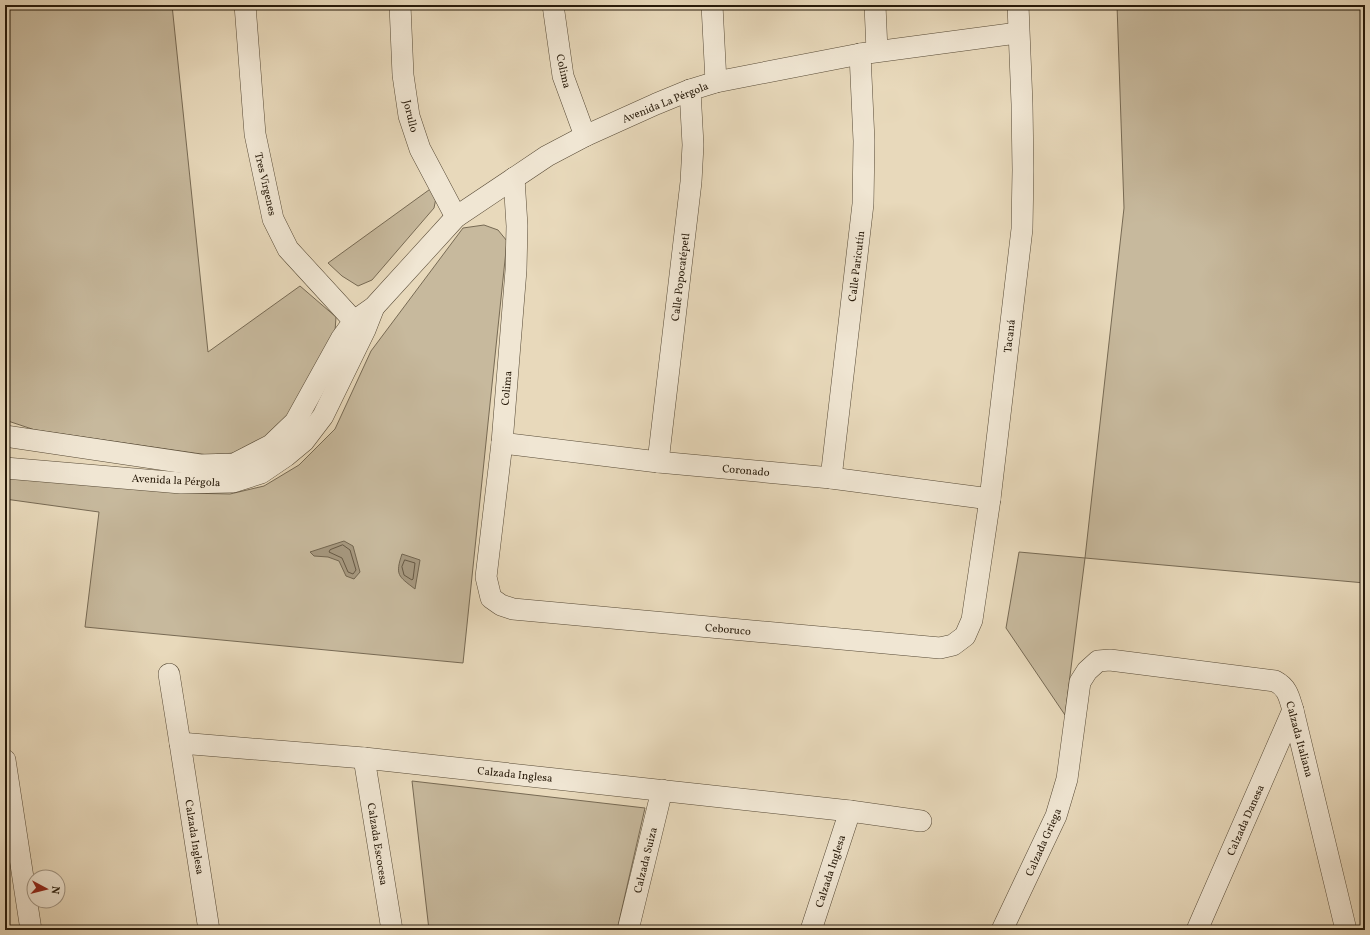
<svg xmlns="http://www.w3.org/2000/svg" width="1370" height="935" font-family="Vollkorn,serif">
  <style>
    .green { fill: #c7b99d; stroke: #776a54 }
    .water { fill: #a6987f; stroke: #736650 }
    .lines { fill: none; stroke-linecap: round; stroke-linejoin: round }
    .shore { stroke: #665944; stroke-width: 1 }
    .minor-casing { stroke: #574a36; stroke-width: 22 }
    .minor { stroke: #f0e6d3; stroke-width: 21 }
    .labels { text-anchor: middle; stroke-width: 3; stroke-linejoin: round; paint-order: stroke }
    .street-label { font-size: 11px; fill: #271a0a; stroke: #f0e6d3 }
  </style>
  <rect width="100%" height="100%" fill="#e8d9bb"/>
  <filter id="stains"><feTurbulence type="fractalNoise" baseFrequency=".005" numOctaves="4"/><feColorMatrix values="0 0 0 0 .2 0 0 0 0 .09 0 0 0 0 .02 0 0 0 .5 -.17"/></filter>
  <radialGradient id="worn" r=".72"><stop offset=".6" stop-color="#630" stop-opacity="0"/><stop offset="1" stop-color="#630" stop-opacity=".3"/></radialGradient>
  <g class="green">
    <path d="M5 5H172L208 352 300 286 336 317 335 331 287 420 268 437 235 453 208 455 35 430 5 420Z"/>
    <path d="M1117 5H1365V583L1085 558 1065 715 1006 628 1019 552 1085 558 1124 208Z"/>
    <path d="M433 187 436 198 434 208 372 280 358 286 342 276 328 263Z"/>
    <path d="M484 225 498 230 507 241 463 663 85 627 99 512 5 499V473L185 493 230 494 264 486 299 465 335 429 371 351 463 228Z"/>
    <path d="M412 781 645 808 617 930H429Z"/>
  </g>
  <g class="water">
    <path d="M344 541 353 546 360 572 354 579 346 576 339 561 328 557 314 556 310 552Z"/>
    <path d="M402 554 420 560 415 589C398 576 395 575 402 554Z"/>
  </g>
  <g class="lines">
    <g class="shore">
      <path d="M343 545 350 550 356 570 353 574 348 572 342 558 329 552 330 550Z"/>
      <path d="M405 560 415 563 413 579 412 580 404 575 402 567Z"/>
    </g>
    <g class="minor-casing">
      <g id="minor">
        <path d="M245 5 255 134 273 219 288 249 354 321 364 330"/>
        <path d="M400 5 403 75 409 116 420 149 456 217"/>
        <path d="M553 5 563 76 585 136"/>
        <path d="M712 5 716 82"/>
        <path d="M875 5 877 51"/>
        <path d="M514 178 517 226 516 270 502 443 486 577 491 598 501 605 513 609 940 648 953 645 965 636 972 620 990 499 1022 229 1023 170 1022 104 1018 5"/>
        <path d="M5 436 200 465 234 464 271 445 295 422 341 339 354 321 374 307 456 217 547 156 585 136 656 104 690 90 716 82 860 54 1018 33"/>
        <path d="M502 443 658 462 831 478 990 499"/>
        <path d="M658 462 691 182 693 145 690 90"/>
        <path d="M5 468 181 483 233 482 261 473 286 456 304 441 323 416 365 330 374 307"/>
        <path d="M831 478 863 204 864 141 860 54"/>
        <path d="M169 674 180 743 209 930"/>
        <path d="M180 743 364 758 850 811 921 821"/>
        <path d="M364 758 392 930"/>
        <path d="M5 760 31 930"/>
        <path d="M628 930 662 790"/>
        <path d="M811 930 850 811"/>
        <path d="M1002 930 1056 816 1067 779 1080 682 1087 671 1098 661 1110 660 1275 681C1288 688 1289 697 1293 710L1346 930"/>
        <path d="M1197 930 1293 710"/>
      </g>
    </g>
    <use href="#minor" class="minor"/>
  </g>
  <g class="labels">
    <g class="street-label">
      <text transform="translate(564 71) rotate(77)" y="4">Colima</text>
      <text transform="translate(665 102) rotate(-22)" y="4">Avenida La Pérgola</text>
      <text transform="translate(411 116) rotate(76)" y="4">Jorullo</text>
      <text transform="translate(266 184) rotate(77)" y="4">Tres Virgenes</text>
      <text transform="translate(856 266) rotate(-83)" y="4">Calle Paricutín</text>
      <text transform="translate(680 277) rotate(-83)" y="4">Calle Popocatépetl</text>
      <text transform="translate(1009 336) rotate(-83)" y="4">Tacaná</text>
      <text transform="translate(506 388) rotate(-85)" y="4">Colima</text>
      <text transform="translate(746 470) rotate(5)" y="4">Coronado</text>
      <text transform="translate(176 480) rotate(3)" y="4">Avenida la Pérgola</text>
      <text transform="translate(728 629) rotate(5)" y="4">Ceboruco</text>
      <text transform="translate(1300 739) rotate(75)" y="4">Calzada Italiana</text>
      <text transform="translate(515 774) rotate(6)" y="4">Calzada Inglesa</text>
      <text transform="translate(1245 820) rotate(-66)" y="4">Calzada Danesa</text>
      <text transform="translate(195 837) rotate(81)" y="4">Calzada Inglesa</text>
      <text transform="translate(1043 842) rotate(-66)" y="4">Calzada Griega</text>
      <text transform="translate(378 844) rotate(81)" y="4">Calzada Escocesa</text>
      <text transform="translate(645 860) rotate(-76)" y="4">Calzada Suiza</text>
      <text transform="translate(830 871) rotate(-72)" y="4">Calzada Inglesa</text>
    </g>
  </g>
  <rect width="1370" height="935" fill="none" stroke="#e8d9bb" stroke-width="20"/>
  <rect x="6" y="6" width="1358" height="923" fill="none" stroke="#271a0a" stroke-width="2"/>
  <rect x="10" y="10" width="1350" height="915" fill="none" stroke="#271a0a"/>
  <g transform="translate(46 889) rotate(97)"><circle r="19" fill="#f0e6d3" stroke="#a09483"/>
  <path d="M0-3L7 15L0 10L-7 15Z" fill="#8f2418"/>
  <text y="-6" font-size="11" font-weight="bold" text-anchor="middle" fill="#271a0a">N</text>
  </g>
  <rect width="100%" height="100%" filter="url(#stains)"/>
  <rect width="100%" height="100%" fill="url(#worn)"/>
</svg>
